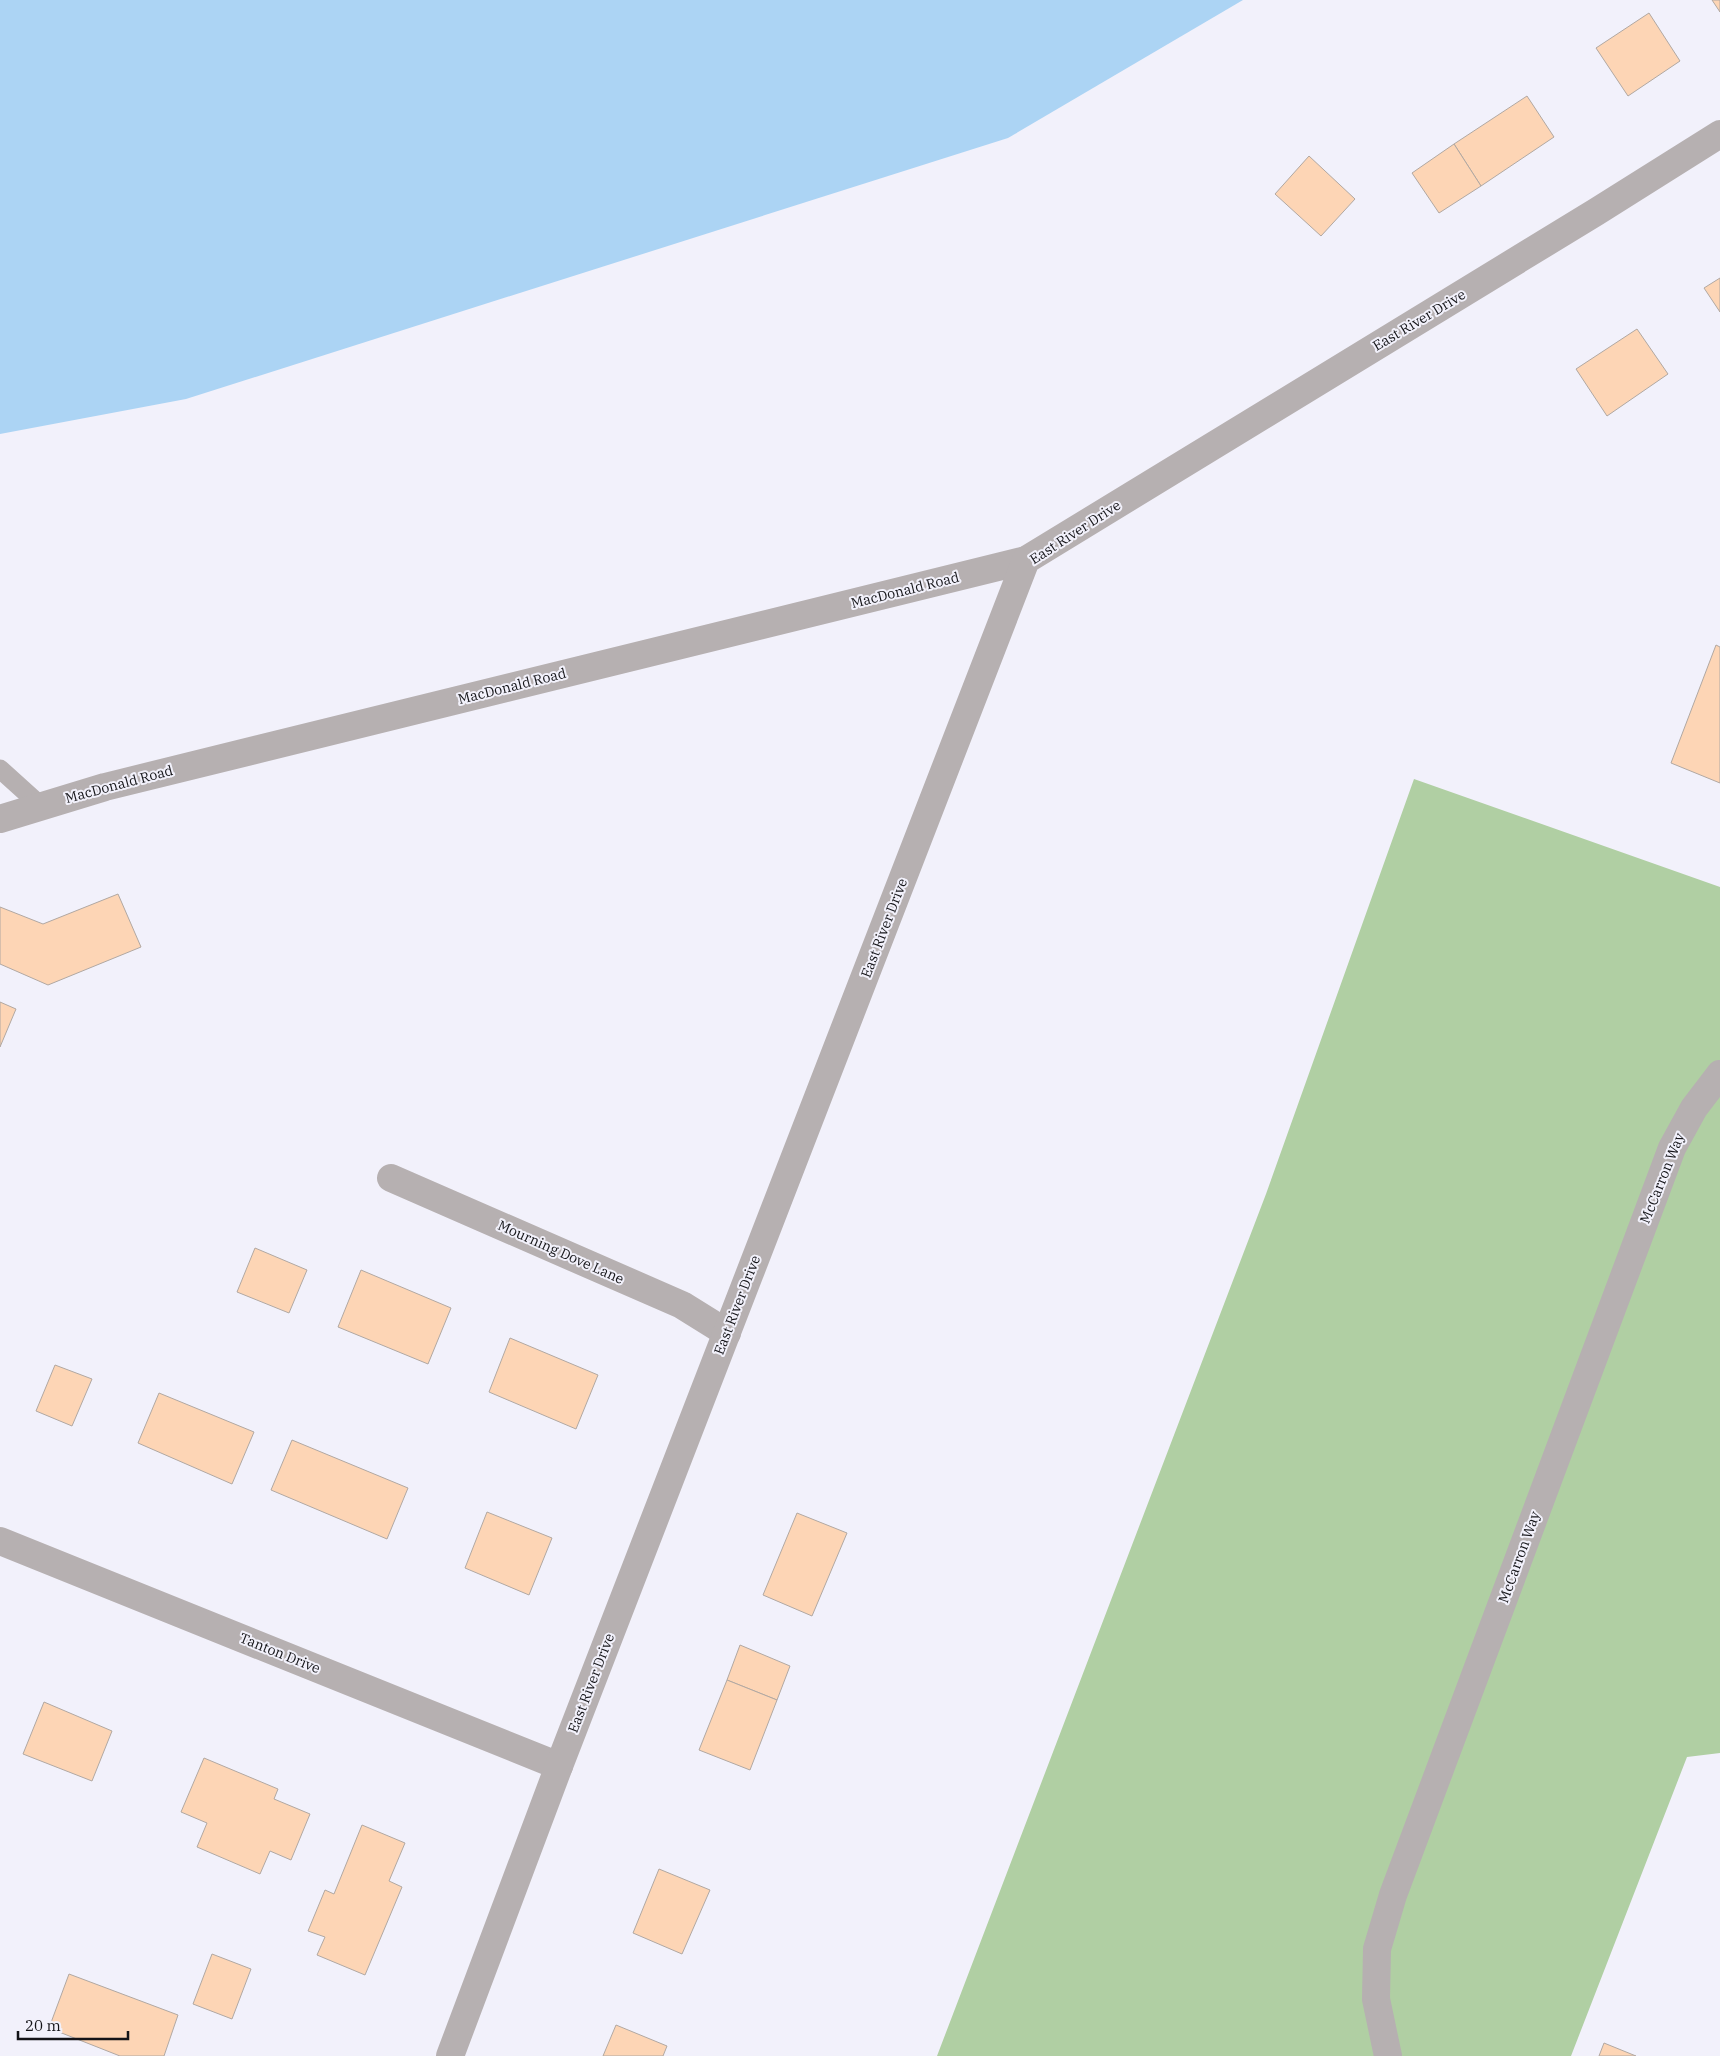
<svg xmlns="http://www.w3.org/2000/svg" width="1720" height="2056" font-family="'IBM Plex Serif',serif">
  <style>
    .green { fill: #b0cfa3 }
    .water { fill: #acd4f4 }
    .building { fill: #fdd5b5; stroke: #b1a8a2 }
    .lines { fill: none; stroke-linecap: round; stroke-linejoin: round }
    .lane { stroke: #b6b0b1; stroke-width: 19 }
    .street { stroke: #b6b0b1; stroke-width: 28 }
    .labels { text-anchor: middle; stroke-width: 4; stroke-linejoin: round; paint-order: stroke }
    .street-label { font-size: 14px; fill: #141418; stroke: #f2f1fb }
  </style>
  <rect width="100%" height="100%" fill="#f2f1fb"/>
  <path class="green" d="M1414 779 1720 887V1753L1687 1757 1571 2056H937L1266 1194Z"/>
  <path class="water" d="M0 0H1243L1008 138 186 399 0 434Z"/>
  <g class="building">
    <path d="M1712 0H1720V12Z"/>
    <path d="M1649 13 1680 61 1628 96 1596 48Z"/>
    <path d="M1527 96 1554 137 1481 186 1454 144Z"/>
    <path d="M1454 144 1481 186 1439 213 1412 173Z"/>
    <path d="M1309 156 1355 199 1321 236 1275 194Z"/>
    <path d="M1720 278V312L1704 288Z"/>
    <path d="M1637 329 1668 374 1607 416 1576 369Z"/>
    <path d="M1716 645 1720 647V783L1671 763Z"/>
    <path d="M118 894 141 947 48 985 0 964V907L43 924Z"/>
    <path d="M0 1002 16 1009 0 1047Z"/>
    <path d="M255 1248 307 1270 289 1313 237 1292Z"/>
    <path d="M361 1270 451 1308 428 1364 338 1327Z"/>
    <path d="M510 1338 598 1375 576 1429 489 1392Z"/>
    <path d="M55 1365 92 1379 72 1426 36 1411Z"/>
    <path d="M159 1393 254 1432 232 1484 138 1443Z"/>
    <path d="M292 1440 408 1488 387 1539 271 1490Z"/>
    <path d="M487 1512 552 1538 529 1595 465 1568Z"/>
    <path d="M797 1513 847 1533 812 1616 763 1595Z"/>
    <path d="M740 1645 790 1666 777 1700 727 1680Z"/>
    <path d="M727 1680 777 1700 750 1770 699 1750Z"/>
    <path d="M44 1702 112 1731 92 1781 23 1754Z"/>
    <path d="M204 1758 278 1789 274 1799 310 1814 291 1860 270 1851 260 1874 197 1847 207 1823 181 1812Z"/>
    <path d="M362 1825 405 1843 389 1881 402 1887 365 1975 317 1955 325 1937 308 1931 325 1890 334 1894Z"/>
    <path d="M659 1869 710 1890 682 1954 633 1933Z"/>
    <path d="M212 1954 251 1969 232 2019 193 2004Z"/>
    <path d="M69 1974 178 2015 164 2056H120L49 2028Z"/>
    <path d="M616 2025 667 2046 663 2056H603Z"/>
    <path d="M1604 2043 1636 2056H1599Z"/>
  </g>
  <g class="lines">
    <path class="lane" d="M0 769 41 806"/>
    <g class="street">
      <path d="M0 819 105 787 1026 560"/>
      <path d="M391 1178 682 1305 727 1333"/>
      <path d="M0 1541 559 1766"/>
      <path d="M450 2056 559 1766 1026 560 1596 212 1720 134"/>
      <path d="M1388 2056 1376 1999 1377 1949 1393 1895 1672 1148 1694 1108 1720 1074"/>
    </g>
  </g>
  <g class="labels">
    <g class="street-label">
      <text transform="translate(1419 320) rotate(-31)" y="5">East River Drive</text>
      <text transform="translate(1075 532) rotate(-33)" y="5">East River Drive</text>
      <text transform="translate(905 590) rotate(-14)" y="5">MacDonald Road</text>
      <text transform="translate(512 686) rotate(-14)" y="5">MacDonald Road</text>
      <text transform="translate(119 784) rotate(-15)" y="5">MacDonald Road</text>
      <text transform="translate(884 928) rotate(-69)" y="5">East River Drive</text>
      <text transform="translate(1662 1178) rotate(-68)" y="5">McCarron Way</text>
      <text transform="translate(561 1252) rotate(24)" y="5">Mourning Dove Lane</text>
      <text transform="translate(737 1305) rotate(-69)" y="5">East River Drive</text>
      <text transform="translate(1519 1557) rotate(-70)" y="5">McCarron Way</text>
      <text transform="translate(280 1653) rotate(22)" y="5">Tanton Drive</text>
      <text transform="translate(591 1683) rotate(-69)" y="5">East River Drive</text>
    </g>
  </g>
  <path d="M18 2031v8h110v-8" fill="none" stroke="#141418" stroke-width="2.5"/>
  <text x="25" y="2031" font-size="15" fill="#141418" stroke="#f2f1fb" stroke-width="4" paint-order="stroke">20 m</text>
</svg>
